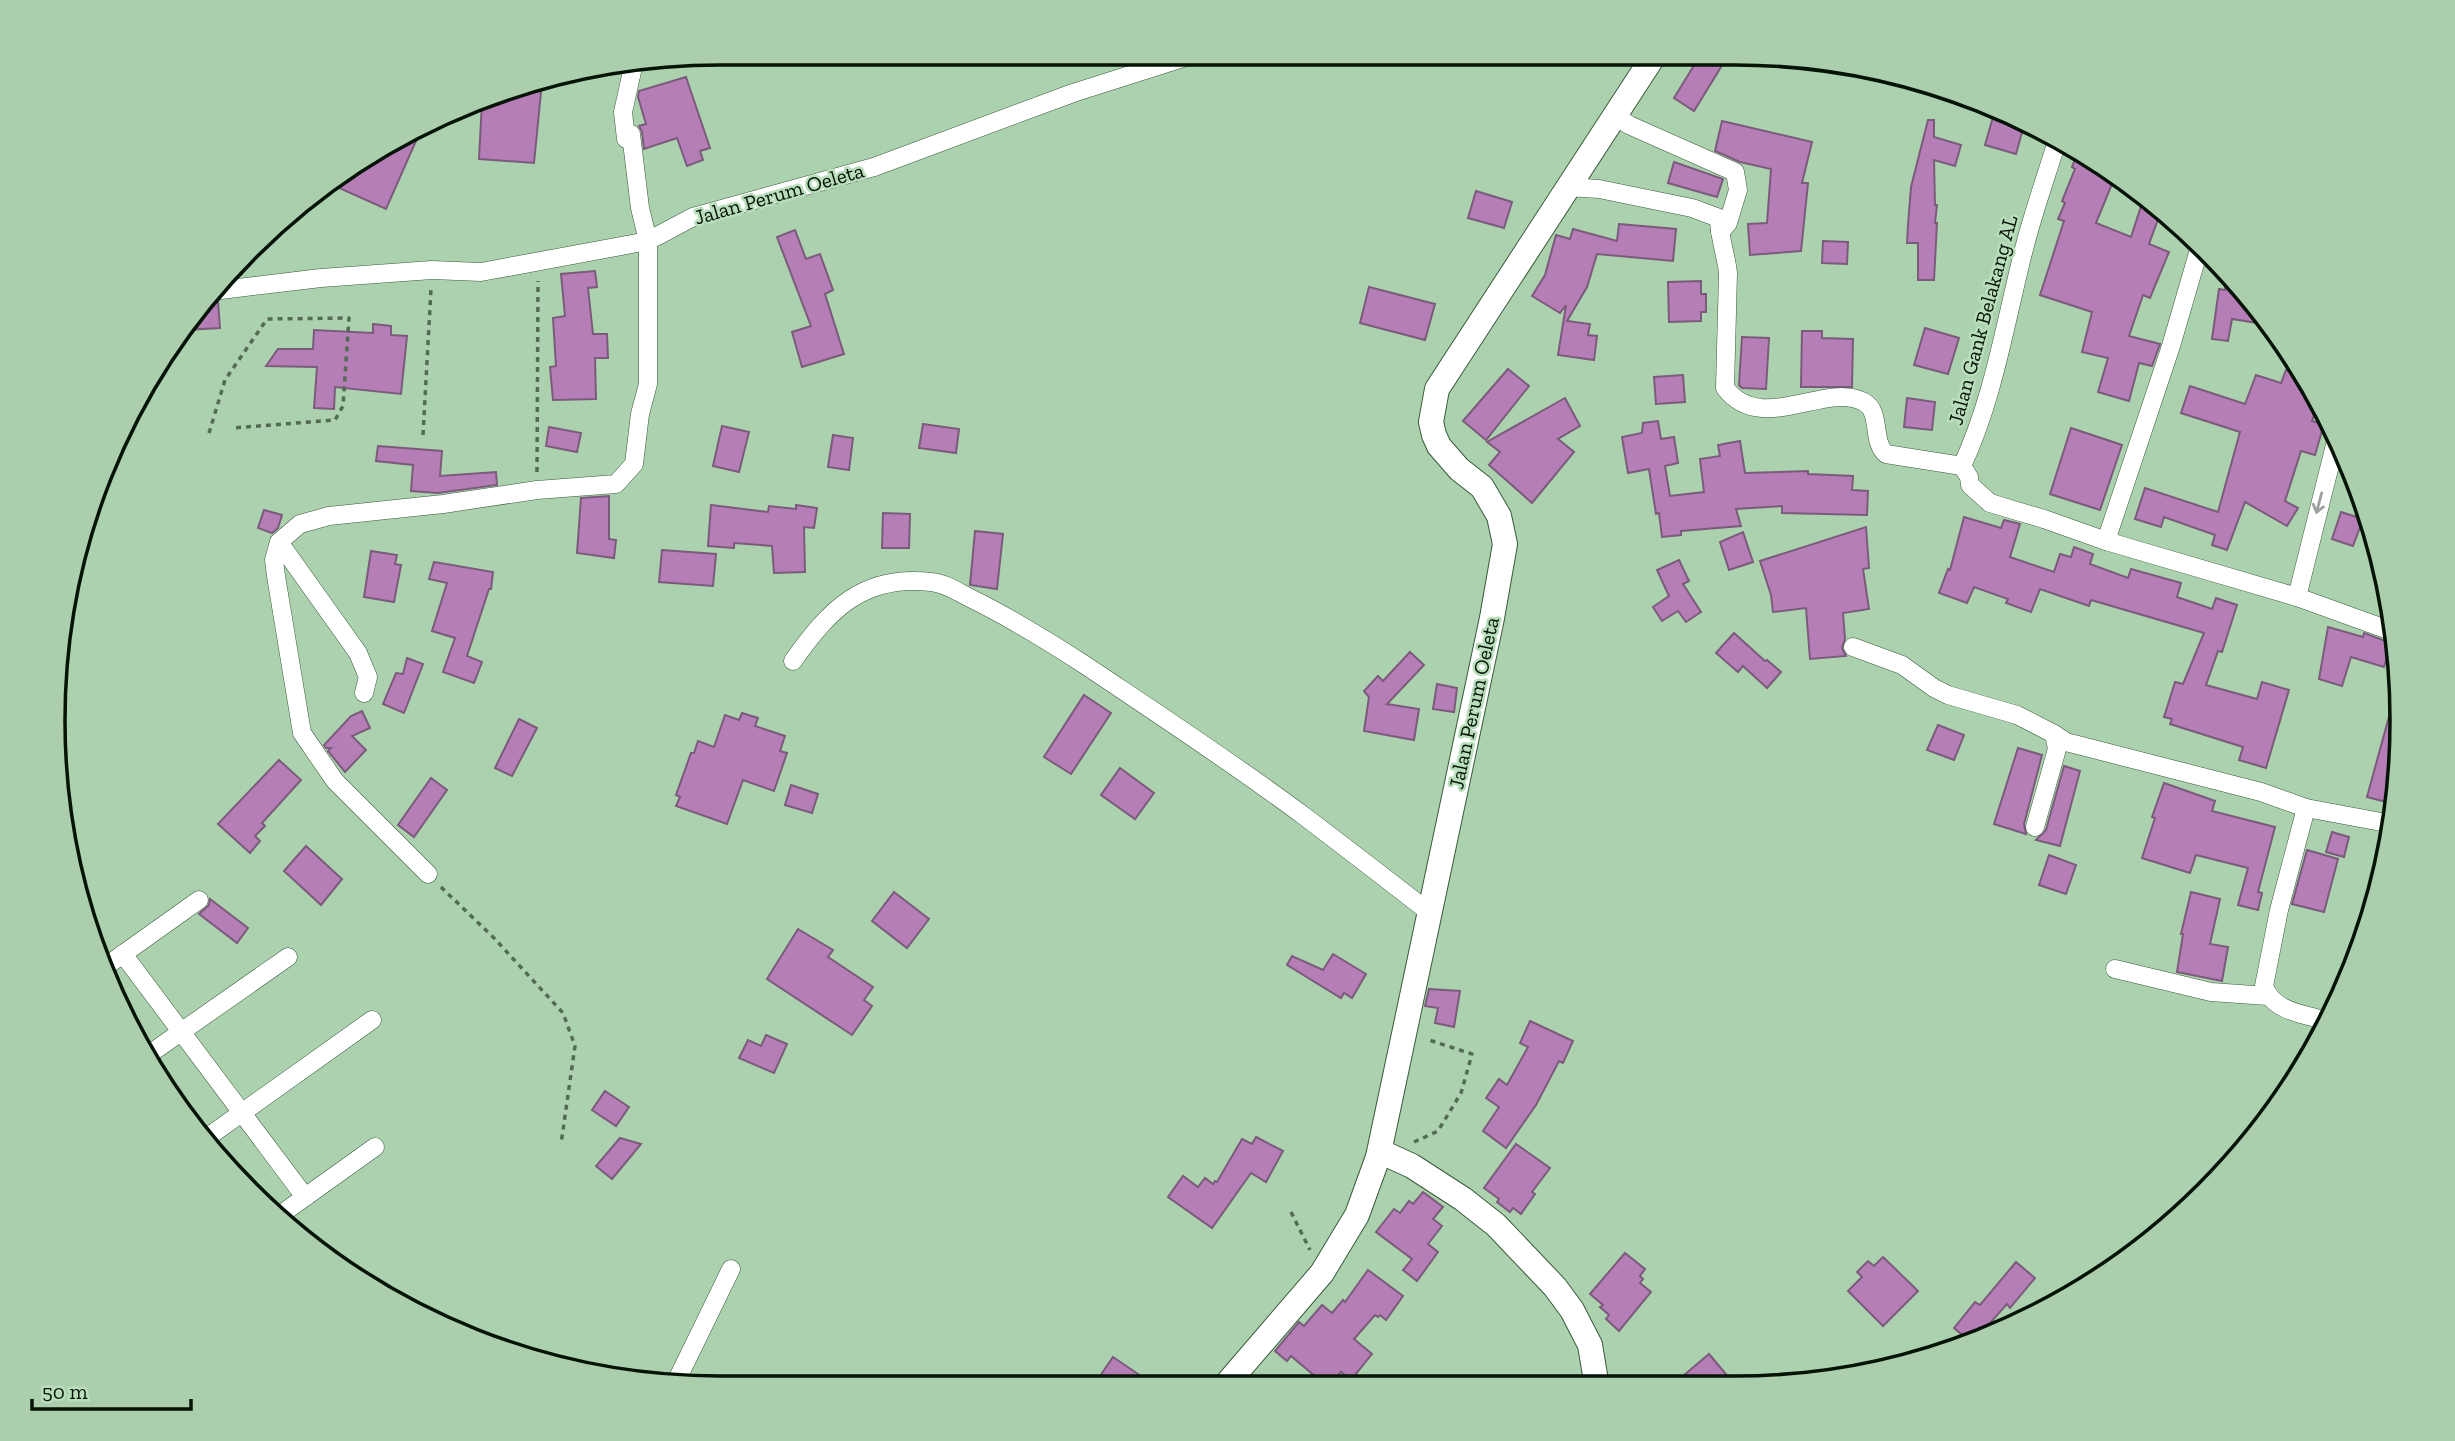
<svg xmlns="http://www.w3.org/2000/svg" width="2455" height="1441" font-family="'Zilla Slab',serif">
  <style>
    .building { fill: #b57eb6; stroke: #7b5b7b; stroke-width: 2 }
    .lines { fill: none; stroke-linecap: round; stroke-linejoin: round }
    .street-casing { stroke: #395a3b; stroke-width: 19 }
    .secondary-casing { stroke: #395a3b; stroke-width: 26 }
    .path { stroke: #536b54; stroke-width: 3.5; stroke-dasharray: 5 5; stroke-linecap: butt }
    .street { stroke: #fff; stroke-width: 18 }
    .secondary { stroke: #fff; stroke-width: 24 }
    .oneway { stroke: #9ba19c }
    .labels { text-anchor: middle; stroke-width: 5; stroke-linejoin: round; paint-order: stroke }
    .street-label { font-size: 21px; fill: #061307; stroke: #b9debb }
    .rim { fill: none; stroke: #061307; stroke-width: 3.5 }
  </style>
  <rect width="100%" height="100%" fill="#acd1ae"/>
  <g class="building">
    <path d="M1701 54H1729L1694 111 1674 98Z"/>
    <path d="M686 77 710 148 700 151 703 160 687 166 677 138 644 149 642 132 639 126 646 124 638 97 639 91Z"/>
    <path d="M542 82 534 163 479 159 482 101 506 88Z"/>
    <path d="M1995 110 2024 125 2016 154 1985 145Z"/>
    <path d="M1928 120H1934V137L1961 145 1955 166 1934 160 1935 205H1937L1935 223H1937L1934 280H1918V243H1907L1908 225 1911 187Z"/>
    <path d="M1722 121 1812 142 1802 183H1808L1801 251 1750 255 1748 224 1767 223 1771 169 1740 162 1715 151Z"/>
    <path d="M419 134 386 209 328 183Z"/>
    <path d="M2078 151 2105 165 2116 174 2096 223 2131 237 2144 197 2161 211 2149 244 2169 252 2150 298 2143 295 2129 336 2160 344 2152 366 2139 363 2129 401 2098 392 2108 358 2082 352 2092 312 2040 295 2064 221 2058 219 2065 203 2062 201 2075 169 2072 167Z"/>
    <path d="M1674 162 1723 179 1717 197 1668 183Z"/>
    <path d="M1476 191 1512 202 1504 228 1468 218Z"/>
    <path d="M1619 224 1676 229 1673 261 1597 254 1587 287 1567 321 1590 324 1588 335 1597 336 1594 360 1558 355 1566 305 1560 313 1532 296 1545 275 1556 235 1570 239 1573 229 1617 241Z"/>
    <path d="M795 230 806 259 820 254 833 290 825 294 844 354 802 367 792 332 811 326 777 237Z"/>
    <path d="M1823 241 1848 242 1847 264 1822 263Z"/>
    <path d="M595 271 597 287 588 288 593 334H607L608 358H595L596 399 553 400 550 367 556 366 553 318 565 316 561 274Z"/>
    <path d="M2227 273 2270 325 2232 319 2228 341 2212 339 2219 289 2225 290Z"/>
    <path d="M1701 281V294H1706V312H1701V321L1669 322 1668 282Z"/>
    <path d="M1369 287 1435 304 1425 340 1360 323Z"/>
    <path d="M213 298 218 301 220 328 183 330Z"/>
    <path d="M373 324 391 326V335L407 336 401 394 335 387 334 409 314 408 317 367 266 366 278 349H313L314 330 373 333Z"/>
    <path d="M1925 328 1959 338 1948 374 1914 365Z"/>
    <path d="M1802 331H1822V338L1853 339 1852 387H1801Z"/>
    <path d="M1742 337 1769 338 1766 389 1742 388 1739 385Z"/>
    <path d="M1508 369 1529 386 1486 440 1463 421Z"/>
    <path d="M2286 370 2305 377 2319 403 2312 421 2324 424 2315 455 2301 451 2285 501 2298 508 2287 526 2245 502 2227 550 2212 545 2215 535 2164 517 2161 527 2135 519 2145 488 2218 512 2240 432 2181 413 2190 386 2245 404 2256 375 2281 383Z"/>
    <path d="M1683 375 1685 402 1656 404 1654 377Z"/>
    <path d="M1565 398 1580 426 1558 439 1574 452 1532 503 1489 465 1500 452 1487 442Z"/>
    <path d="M1907 398 1935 402 1932 430 1904 427Z"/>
    <path d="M1658 421 1661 439 1674 437 1678 463 1665 466 1670 496 1704 492 1700 459 1720 456 1718 445 1740 441 1745 473 1808 471V474L1853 476 1852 490 1868 491 1867 515 1782 513V506L1736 509 1741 526 1681 531V535L1662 537 1659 513 1656 514 1649 469 1628 473 1622 437 1642 433 1643 423Z"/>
    <path d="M923 424 959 429 956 453 919 448Z"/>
    <path d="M722 426 749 432 739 472 713 466Z"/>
    <path d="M549 427 581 433 577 452 546 446Z"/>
    <path d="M2071 428 2122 445 2100 510 2050 494Z"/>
    <path d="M833 435 853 438 849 470 828 467Z"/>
    <path d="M378 446 442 451 440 476 496 472 497 485 438 493 411 491 413 465 376 461Z"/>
    <path d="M609 496V539L616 540 614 558 577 553 581 498Z"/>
    <path d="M711 505 768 512 769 506 796 509V505L817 508 814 528 804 527 805 572 774 573 772 546 734 543V548L708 546Z"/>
    <path d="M264 510 282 515 278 528 272 533 258 528Z"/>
    <path d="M2341 512 2363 519 2353 546 2332 539Z"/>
    <path d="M883 513 910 514 909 548H882Z"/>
    <path d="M1964 517 2001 528 2004 520 2020 524 2010 557 2054 572 2060 554 2071 557 2074 547 2093 554 2090 564 2128 578 2131 569 2181 583 2177 597 2212 609 2216 598 2237 605 2222 652 2218 651 2206 685 2257 699 2262 682 2289 690 2266 768 2239 760 2243 747 2170 724 2172 719 2164 717 2175 682 2183 684 2204 633 2091 600 2089 606 2040 589 2031 612 2006 603 2008 599 1974 587 1967 603 1939 593 1948 569 1950 570Z"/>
    <path d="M1866 527 1869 568 1863 569 1869 609 1843 613 1845 639 1842 648 1846 656 1810 659 1806 608 1773 612 1771 595 1760 561Z"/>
    <path d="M975 531 1003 534 997 589 970 585Z"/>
    <path d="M1743 532 1753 562 1729 570 1720 542Z"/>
    <path d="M662 550 716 554 713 586 659 582Z"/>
    <path d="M371 551 397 555 395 564 401 565 394 602 364 597Z"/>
    <path d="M1679 560 1689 581 1683 584 1701 612 1686 622 1678 611 1662 621 1653 607 1669 596 1657 570Z"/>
    <path d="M434 562 493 572 491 589H489L467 656 482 662 474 683 443 672 455 638 432 631 447 583 429 579Z"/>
    <path d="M2328 627 2363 637 2364 633 2391 643 2384 667 2351 657 2342 686 2319 679Z"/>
    <path d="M1734 633 1765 661 1767 660 1781 672 1767 688 1743 666 1738 672 1716 653Z"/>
    <path d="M1410 652 1424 665 1387 704 1419 709 1414 740 1364 731 1369 697 1364 691 1378 676 1383 681Z"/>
    <path d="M407 658 423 664 404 713 383 704 396 673 403 674Z"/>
    <path d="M1437 684 1457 688 1454 712 1433 709Z"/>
    <path d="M2396 691 2400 692 2402 720 2394 804 2367 797Z"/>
    <path d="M1084 695 1111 713 1071 774 1044 757Z"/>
    <path d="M362 711 370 728 352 736 366 750 345 772 328 751 331 748H326L324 745 351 716Z"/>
    <path d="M742 713 758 718 755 726 785 736 780 751 787 753 774 791 743 780 727 824 676 806 680 797 676 795 691 753H694L698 741 714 747 725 715 739 720Z"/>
    <path d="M519 719 537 728 512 776 495 768Z"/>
    <path d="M1938 725 1964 735 1954 760 1927 750Z"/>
    <path d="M2018 748 2042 755 2024 824 2026 834 1994 824Z"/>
    <path d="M279 760 301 780 262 823 265 826 255 836 260 841 250 853 218 824Z"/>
    <path d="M2064 766 2080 771 2060 846 2036 840 2046 830Z"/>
    <path d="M1120 768 1154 793 1135 819 1101 795Z"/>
    <path d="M431 778 447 790 414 837 398 825Z"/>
    <path d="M2164 783 2215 801 2212 811 2275 827 2258 892 2262 893 2258 910 2238 905 2248 868 2196 855 2190 873 2142 858 2155 818 2152 817Z"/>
    <path d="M791 785 818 794 812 813 785 805Z"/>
    <path d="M2332 832 2349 837 2344 857 2326 852Z"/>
    <path d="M306 846 342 879 321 905 284 871Z"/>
    <path d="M2307 850 2338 859 2324 912 2292 904Z"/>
    <path d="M2049 855 2076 865 2066 894 2039 885Z"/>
    <path d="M894 892 929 919 907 948 872 921Z"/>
    <path d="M2191 892 2220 899 2210 944 2228 947 2222 981 2177 972 2183 934H2181Z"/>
    <path d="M210 899 248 928 237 943 199 914 209 905Z"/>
    <path d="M798 929 833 950 828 957 873 987 864 1000 872 1006 852 1035 767 979Z"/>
    <path d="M1333 954 1366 974 1352 998 1344 993 1341 998 1287 965 1292 956 1323 970Z"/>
    <path d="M1429 989 1460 991 1454 1027 1435 1023 1438 1008 1425 1006Z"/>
    <path d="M1530 1021 1573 1041 1563 1063 1559 1061 1536 1105 1506 1148 1483 1131 1499 1107 1486 1098 1499 1079 1507 1085 1528 1047 1520 1043Z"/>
    <path d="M766 1035 787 1044 774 1073 739 1058 748 1040 761 1046Z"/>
    <path d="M605 1091 629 1107 616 1126 592 1110Z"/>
    <path d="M1256 1137 1283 1151 1266 1182 1251 1173 1212 1228 1168 1197 1183 1176 1198 1187 1205 1178 1213 1184 1215 1181 1217 1182 1242 1139 1252 1144Z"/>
    <path d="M620 1138 641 1144 612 1179 596 1166Z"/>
    <path d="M1516 1144 1550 1168 1532 1192 1535 1194 1521 1214 1513 1208 1510 1212 1497 1202 1499 1199 1484 1188Z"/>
    <path d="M1423 1192 1443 1207 1433 1219 1442 1226 1428 1244 1438 1252 1417 1281 1403 1270 1412 1259 1376 1232 1394 1209 1400 1213 1409 1201 1413 1204Z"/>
    <path d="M1625 1253 1645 1269 1640 1276 1643 1279 1640 1283 1651 1292 1619 1331 1606 1319 1609 1315 1600 1307 1603 1305 1590 1294Z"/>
    <path d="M1883 1257 1918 1291 1883 1326 1848 1291 1862 1277 1857 1272 1868 1261 1874 1266Z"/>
    <path d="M2016 1262 2035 1278 2010 1308 2007 1304 1972 1343 1954 1328 1975 1302 1980 1305Z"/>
    <path d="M1368 1270 1403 1296 1386 1320 1380 1315 1378 1317 1375 1315 1354 1339 1372 1354 1351 1380 1341 1372 1328 1387 1291 1356 1287 1361 1275 1351 1299 1322 1304 1326 1322 1305 1332 1313 1343 1300 1345 1302Z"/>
    <path d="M1709 1354 1730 1379 1721 1387H1670Z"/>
    <path d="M1113 1357 1157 1387H1109L1098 1379Z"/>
  </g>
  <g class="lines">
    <g class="street-casing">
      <g id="street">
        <path d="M1616 116 1629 125 1735 172 1738 190 1728 223 1720 232"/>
        <path d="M2057 141C2046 177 2033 213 2024 249 2005 323 1994 397 1962 466L1969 477 1970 485 1990 503 2044 519 2106 541"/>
        <path d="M1567 187 1599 189 1692 208 1719 218C1719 237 1726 254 1728 273L1725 388C1762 436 1825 381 1864 402 1882 412 1871 441 1886 454L1962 466"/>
        <path d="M2201 243 2171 346 2106 541 2297 597 2394 632"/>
        <path d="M221 290 321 278 432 270 481 272 648 241 693 217 874 167 1073 93 1199 53"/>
        <path d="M279 542 300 524 329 516 443 504 537 490 616 484 634 464 640 414 648 384V241L640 208 631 134 626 139 623 112 633 67"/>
        <path d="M2297 597 2337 437"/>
        <path d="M1853 647 1902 665 1934 688 1948 695 2017 715 2054 734 2057 749 2035 827"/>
        <path d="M793 661C829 610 863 574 931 582 945 583 958 592 970 598 1011 618 1048 641 1085 665 1158 714 1233 763 1304 816 1346 848 1388 880 1430 913"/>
        <path d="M364 693 368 677 358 653 279 542 274 560 276 576 302 733 335 781 428 874"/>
        <path d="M2054 734 2066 742 2261 792 2306 808 2392 824"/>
        <path d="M2306 808 2279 910 2264 986C2273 1012 2304 1014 2327 1021"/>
        <path d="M123 954 305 1197"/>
        <path d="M102 969 199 900"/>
        <path d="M2115 969 2211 992 2268 996"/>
        <path d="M151 1053 288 957"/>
        <path d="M205 1139 372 1020"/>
        <path d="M280 1215 375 1147"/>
        <path d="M674 1386 731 1269"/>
      </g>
    </g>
    <g class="secondary-casing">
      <g id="secondary">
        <path d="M1378 1157 1388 1155 1412 1166 1463 1199 1496 1225 1555 1287 1572 1310 1590 1345 1597 1387"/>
        <path d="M1224 1387 1322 1273 1357 1215 1378 1157 1492 618 1505 544 1499 516 1482 487 1459 469 1439 446 1434 435 1431 422 1437 389 1655 54"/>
      </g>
    </g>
    <g class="path">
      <path d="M209 433 225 380 267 319 349 318 343 406 335 420 233 428"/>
      <path d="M423 435 431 289"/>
      <path d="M537 472 538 281"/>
      <path d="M441 887 494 938 563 1013 575 1046 561 1144"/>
      <path d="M1414 1142 1438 1131 1461 1093 1472 1054 1426 1039"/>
      <path d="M1291 1212 1310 1250"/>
    </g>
    <use href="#street" class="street"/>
    <use href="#secondary" class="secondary"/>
  </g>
  <defs><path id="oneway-shaft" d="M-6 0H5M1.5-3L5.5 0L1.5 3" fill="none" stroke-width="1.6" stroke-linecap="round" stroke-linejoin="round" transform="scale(1.75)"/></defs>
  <use class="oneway" href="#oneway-shaft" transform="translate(2319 503) rotate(105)"/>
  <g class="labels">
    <g class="street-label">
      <text transform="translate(779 194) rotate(-16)" y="7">Jalan Perum Oeleta</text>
      <text transform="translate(1983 320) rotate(-75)" y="7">Jalan Gank Belakang AL</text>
      <text transform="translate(1474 703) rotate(-78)" y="7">Jalan Perum Oeleta</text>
    </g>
  </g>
  <path d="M0 0H2455V1441H0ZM720 65H1735A655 655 0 0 1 2390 720V721A655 655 0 0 1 1735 1376H720A655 655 0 0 1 65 721V720A655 655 0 0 1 720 65Z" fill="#abcead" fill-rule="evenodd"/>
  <path class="rim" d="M720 65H1735A655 655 0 0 1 2390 720V721A655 655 0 0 1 1735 1376H720A655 655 0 0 1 65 721V720A655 655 0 0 1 720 65Z"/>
  <path d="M32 1399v10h159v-10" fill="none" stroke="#061307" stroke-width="3.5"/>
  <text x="42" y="1399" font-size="21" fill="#061307" stroke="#b9debb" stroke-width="5" paint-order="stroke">50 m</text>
</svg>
